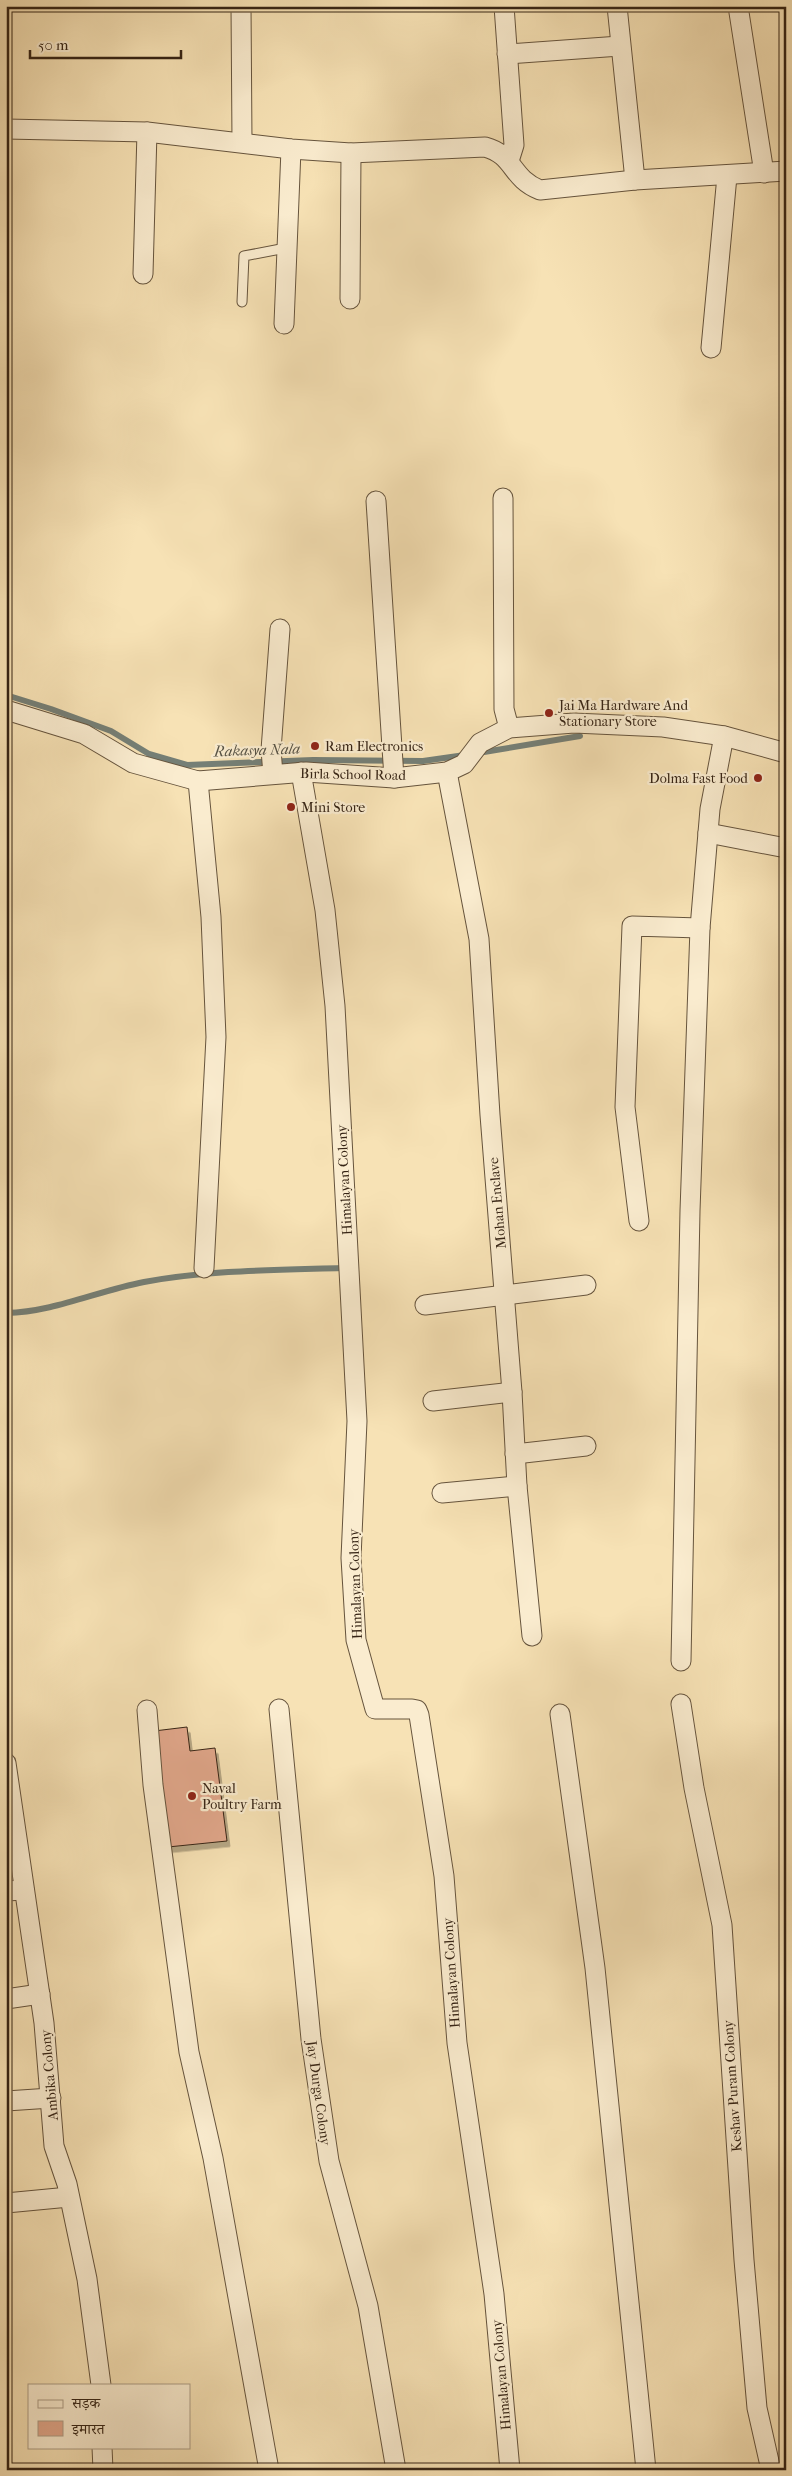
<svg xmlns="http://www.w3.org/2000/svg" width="792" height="2476" font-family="'IM FELL French Canon','Noto Serif Devanagari',serif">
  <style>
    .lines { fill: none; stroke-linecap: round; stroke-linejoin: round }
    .stream { stroke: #757f76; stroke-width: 6 }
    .building { fill: #e1a78b; stroke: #362415; filter: url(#shadow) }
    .lane-casing { stroke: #66543d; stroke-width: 11 }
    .street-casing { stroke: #66543d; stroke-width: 21 }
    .lane { stroke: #faeccf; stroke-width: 9 }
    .street { stroke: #faeccf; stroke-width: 19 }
    .poi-dot { fill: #8f2418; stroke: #faeccf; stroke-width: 2 }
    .labels { text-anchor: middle; stroke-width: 4.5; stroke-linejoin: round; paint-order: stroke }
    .poi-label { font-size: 14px; fill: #362415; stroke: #faeccf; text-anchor: start }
    .street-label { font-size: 14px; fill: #362415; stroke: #faeccf }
    .water-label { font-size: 15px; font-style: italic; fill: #565245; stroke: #faeccf }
  </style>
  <defs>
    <filter id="shadow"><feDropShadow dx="3" dy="5.5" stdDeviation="0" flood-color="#0004"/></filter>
  </defs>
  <rect width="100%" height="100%" fill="#f7e2b5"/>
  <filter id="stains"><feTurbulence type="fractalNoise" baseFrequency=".004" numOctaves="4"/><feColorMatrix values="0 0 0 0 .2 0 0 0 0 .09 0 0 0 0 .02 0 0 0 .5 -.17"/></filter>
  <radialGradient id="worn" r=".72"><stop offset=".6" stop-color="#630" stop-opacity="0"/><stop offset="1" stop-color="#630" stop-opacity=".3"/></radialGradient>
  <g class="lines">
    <g class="stream">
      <path d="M6 695 51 709 111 731 149 754 187 765 313 760 423 761 465 755"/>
      <path d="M478 753 580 736"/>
      <path d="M6 1313C54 1312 97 1291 144 1282 209 1270 275 1270 342 1268"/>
    </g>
  </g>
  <path class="building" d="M187 1727 190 1751 215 1748 227 1841 168 1847 154 1731Z"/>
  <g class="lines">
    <g class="lane-casing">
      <path id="lane" d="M242 302 244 256 286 248"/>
    </g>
    <g class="street-casing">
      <g id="street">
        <path d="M241 6 242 142"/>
        <path d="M504 6 514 145 509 161"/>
        <path d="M617 6 635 180"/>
        <path d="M738 6 764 173"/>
        <path d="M507 54 620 46"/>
        <path d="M6 129 147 132 291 149 351 153 485 147C515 155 510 178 540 190L635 180 786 171"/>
        <path d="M143 274 147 132"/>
        <path d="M350 299 351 153"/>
        <path d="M284 324 291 149"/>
        <path d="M711 348 727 176"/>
        <path d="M503 498 504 709 509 728"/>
        <path d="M376 501 394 778"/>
        <path d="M6 710 84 734 133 763 198 781 306 772 394 778 447 772 464 764 480 743 509 728 574 723 663 727 724 736 786 753"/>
        <path d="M301 772 325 910 335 1006 357 1421 351 1558 356 1640 375 1709H412L417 1710 419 1715 444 1876 457 2043 494 2294 510 2470"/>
        <path d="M447 772 479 939 490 1115 512 1392 517 1486 532 1636"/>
        <path d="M273 774 271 750 280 629"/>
        <path d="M198 781 211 917 216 1037 204 1268"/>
        <path d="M708 833 786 848"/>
        <path d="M639 1221 625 1107 632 926 700 928"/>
        <path d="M425 1305 586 1285"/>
        <path d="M433 1401 512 1392"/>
        <path d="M515 1454 586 1446"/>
        <path d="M442 1493 517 1486"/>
        <path d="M681 1661 690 1211 700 928 710 809 724 736"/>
        <path d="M681 1704 694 1788 722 1925 744 2260 757 2408 771 2470"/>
        <path d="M279 1709 311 2039 329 2161 368 2306 396 2470"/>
        <path d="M147 1710 153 1785 189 2052 213 2158 269 2470"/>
        <path d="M560 1714 595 1968 646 2470"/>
        <path d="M6 1763 44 2023 54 2146 67 2184 87 2279 101 2385"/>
        <path d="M6 1891 24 1890"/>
        <path d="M6 1999 40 1994"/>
        <path d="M6 2101 51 2098"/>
        <path d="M6 2203 69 2197"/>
        <path d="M102 2447 103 2470"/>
      </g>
    </g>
    <use href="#lane" class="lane"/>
    <use href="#street" class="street"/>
  </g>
  <g class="poi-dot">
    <circle cx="549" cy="713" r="5"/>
    <circle cx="315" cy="746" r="5"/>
    <circle cx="758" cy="778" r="5"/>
    <circle cx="291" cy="807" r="5"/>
    <circle cx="192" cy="1796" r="5"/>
  </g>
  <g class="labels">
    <g class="poi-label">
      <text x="559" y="710">Jai Ma Hardware And<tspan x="559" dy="16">Stationary Store</tspan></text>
      <text x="325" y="751">Ram Electronics</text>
      <text x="748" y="783" text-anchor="end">Dolma Fast Food</text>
      <text x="301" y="812">Mini Store</text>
      <text x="202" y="1793">Naval<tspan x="202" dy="16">Poultry Farm</tspan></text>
    </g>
    <g class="street-label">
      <text transform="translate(353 774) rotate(1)" y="5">Birla School Road</text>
      <text transform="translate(344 1180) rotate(-93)" y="5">Himalayan Colony</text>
      <text transform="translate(497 1203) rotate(-95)" y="5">Mohan Enclave</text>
      <text transform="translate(355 1584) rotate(-92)" y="5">Himalayan Colony</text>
      <text transform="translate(451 1973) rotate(-94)" y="5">Himalayan Colony</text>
      <text transform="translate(49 2075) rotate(-95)" y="5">Ambika Colony</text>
      <text transform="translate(732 2086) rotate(-94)" y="5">Keshav Puram Colony</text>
      <text transform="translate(319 2093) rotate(82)" y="5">Jay Durga Colony</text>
      <text transform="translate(501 2375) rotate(-95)" y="5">Himalayan Colony</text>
    </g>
    <g class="water-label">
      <text transform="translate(257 750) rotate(-2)" y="5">Rakasya Nala</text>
    </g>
  </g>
  <rect width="792" height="2476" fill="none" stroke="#f7e2b5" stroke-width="25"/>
  <rect x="8" y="8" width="777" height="2461" fill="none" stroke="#362415" stroke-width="2.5"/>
  <rect x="12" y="12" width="767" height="2451" fill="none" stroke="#362415"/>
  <rect x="28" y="2384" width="162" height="65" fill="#faeccf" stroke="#ac9c85"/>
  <rect x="38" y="2400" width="25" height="8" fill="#faeccf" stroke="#ac9c85"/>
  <text x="72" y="2408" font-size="15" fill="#362415">सड़क</text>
  <rect x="38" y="2421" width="25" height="15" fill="#e1a78b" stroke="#ac9c85"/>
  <text x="72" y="2434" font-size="15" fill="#362415">इमारत</text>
  <path d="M30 50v8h151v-8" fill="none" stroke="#362415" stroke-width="2.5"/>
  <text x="38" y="50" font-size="15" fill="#362415" stroke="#faeccf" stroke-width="4" paint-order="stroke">50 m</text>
  <rect width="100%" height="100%" filter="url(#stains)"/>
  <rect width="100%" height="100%" fill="url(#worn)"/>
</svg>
